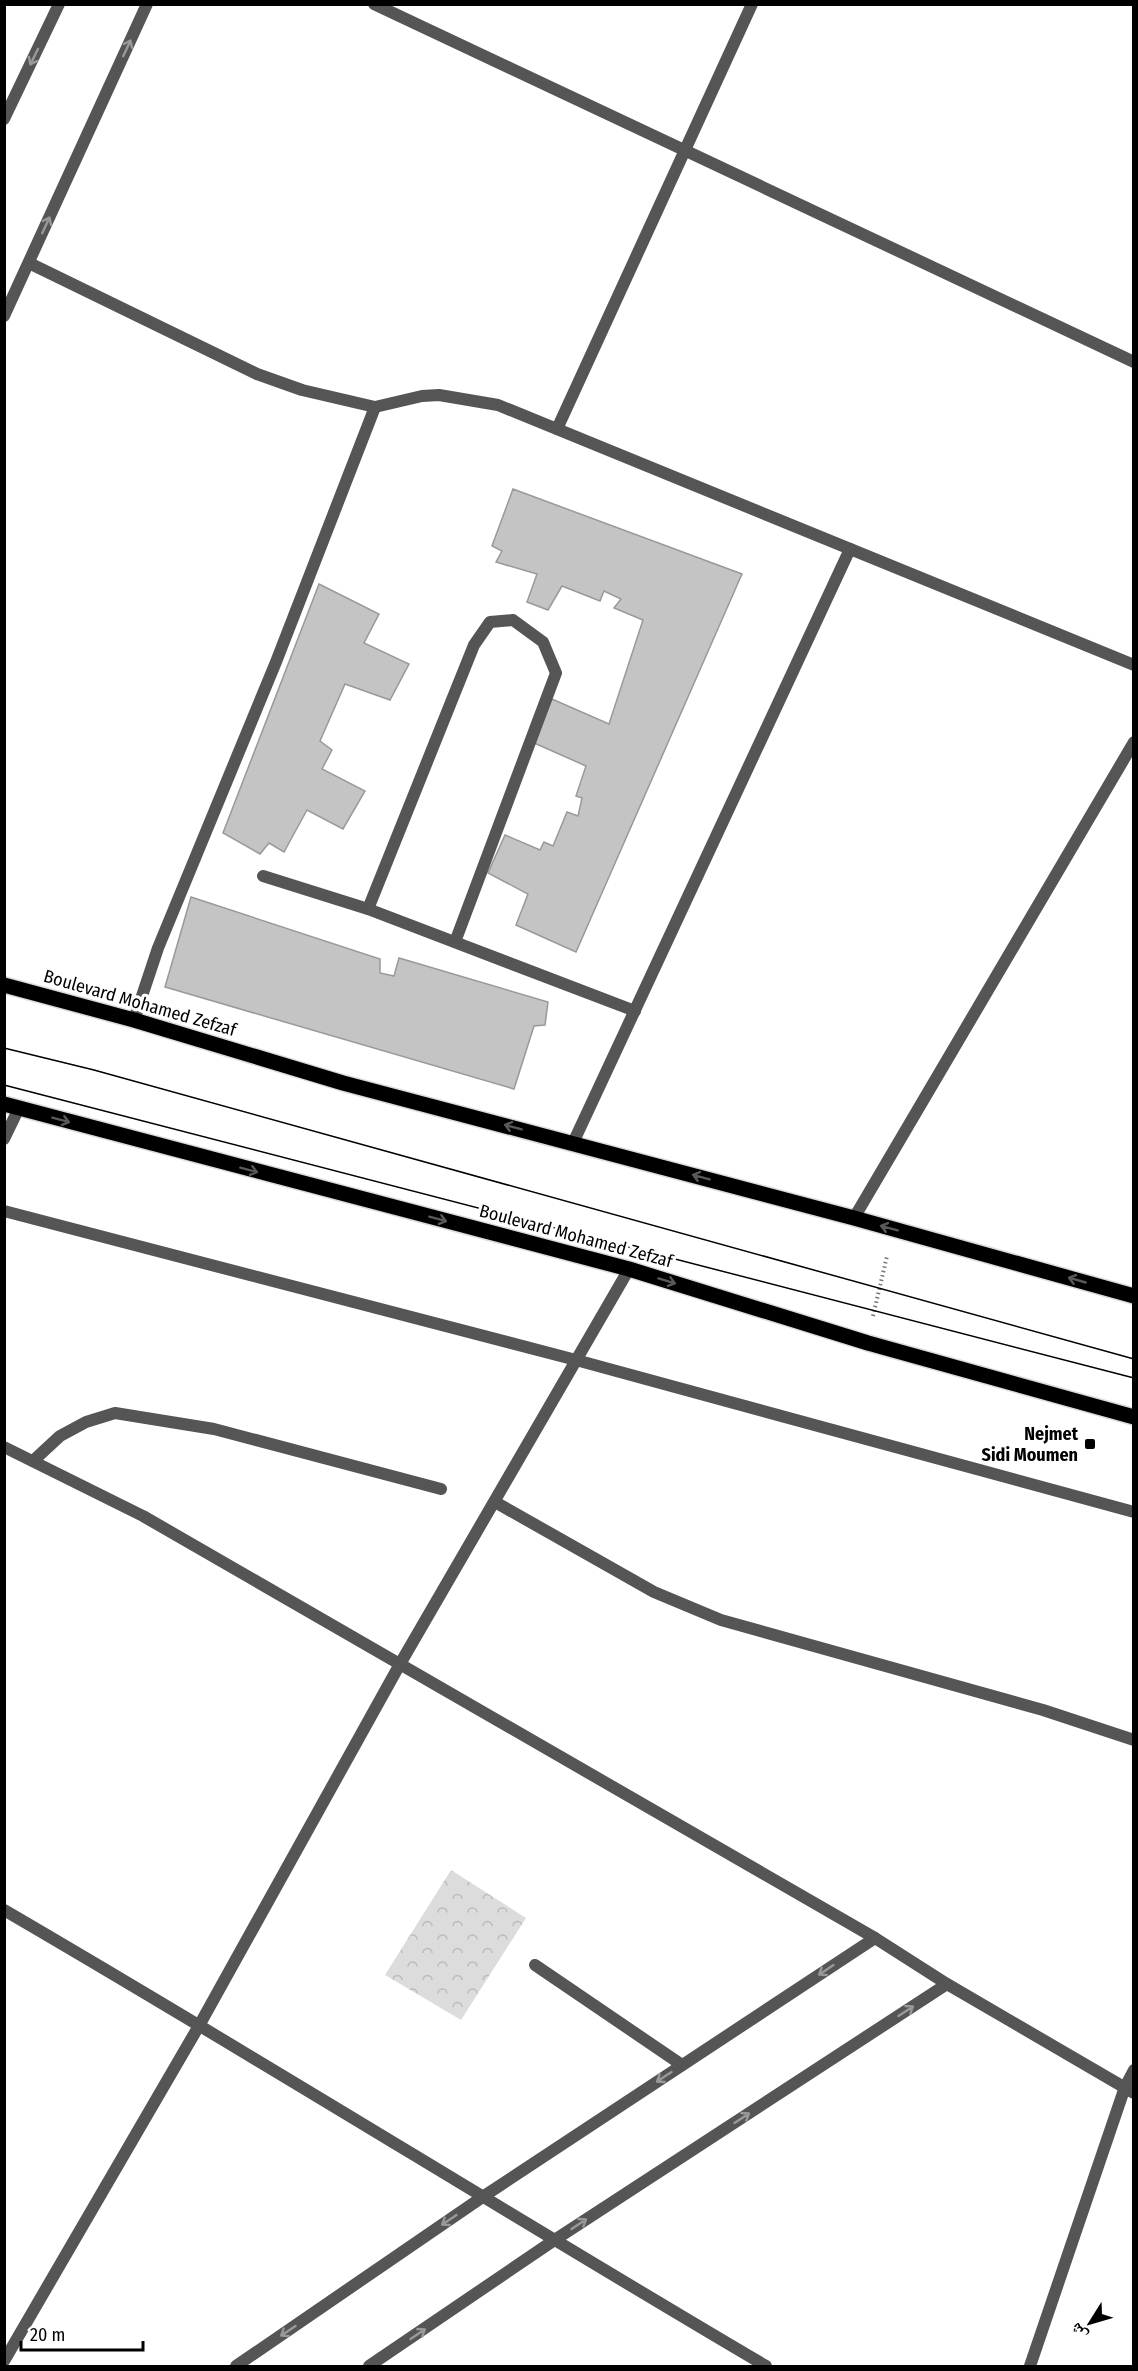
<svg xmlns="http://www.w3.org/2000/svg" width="1138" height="2371" font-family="'Fira Sans Condensed','Noto Naskh Arabic',sans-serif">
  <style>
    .forest { fill: url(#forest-crowns) }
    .building { fill: #c4c4c4; stroke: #999; stroke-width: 1.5 }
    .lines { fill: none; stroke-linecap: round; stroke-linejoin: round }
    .primary-casing { stroke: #dbdbdb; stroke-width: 18 }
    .path { stroke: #777; stroke-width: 4; stroke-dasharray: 1.5 3; stroke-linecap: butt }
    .lane { stroke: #555; stroke-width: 12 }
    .street { stroke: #555; stroke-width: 12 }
    .primary { stroke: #000; stroke-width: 15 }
    .tram { stroke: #000; stroke-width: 1.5 }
    .oneway { stroke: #999 }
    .oneway2 { stroke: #595959 }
    .poi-dot { fill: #000; stroke: #fff; stroke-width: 2 }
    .labels { text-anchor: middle; stroke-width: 6; stroke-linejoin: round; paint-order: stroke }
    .street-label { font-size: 18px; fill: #000; stroke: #fff }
    .poi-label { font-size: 18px; font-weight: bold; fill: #000; stroke: #fff; text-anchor: end }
  </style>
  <defs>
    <pattern id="forest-crowns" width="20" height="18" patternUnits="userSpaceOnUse" patternTransform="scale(1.5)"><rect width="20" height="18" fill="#dcdcdc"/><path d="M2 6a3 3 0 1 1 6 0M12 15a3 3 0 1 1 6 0" fill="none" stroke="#bbb"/></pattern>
  </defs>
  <rect width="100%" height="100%" fill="#fff"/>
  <path class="forest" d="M451 1870 526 1918 461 2020 385 1975Z"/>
  <g class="building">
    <path d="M513 489 742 574 576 952 516 925 528 894 488 873 505 835 540 850 544 842 553 846 567 812 578 816 582 798 576 796 586 766 532 742 552 699 609 724 643 620 614 608 621 599 604 591 600 601 562 586 548 610 527 602 537 574 496 562 502 551 492 546Z"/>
    <path d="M319 584 379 614 364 643 409 664 390 700 345 684 320 741 332 750 322 769 365 791 343 829 307 810 284 852 269 843 260 854 223 833Z"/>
    <path d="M191 897 380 959V973L394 976 399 958 548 1002 545 1025 534 1026 514 1089 165 987Z"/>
  </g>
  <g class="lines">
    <g class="primary-casing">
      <g id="primary">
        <path d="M4 985 134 1020 343 1083 854 1218 1134 1296"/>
        <path d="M4 1104 629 1269 868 1343 1134 1417"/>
      </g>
    </g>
    <path class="path" d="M873 1316 887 1256"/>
    <g class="lane">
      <path d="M263 876 368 909 635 1011"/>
      <path d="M368 909 474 645 490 622 513 620 543 642 556 673 455 942"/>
      <path d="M33 1461 60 1436 86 1422 115 1413 214 1429 441 1489"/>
      <path d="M535 1965 682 2065"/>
    </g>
    <g class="street">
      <path d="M374 4 1134 362"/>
      <path d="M4 119 59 4"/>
      <path d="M29 263 257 374 302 390 375 407 422 396 439 395 498 405 1134 665"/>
      <path d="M4 316 147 4"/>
      <path d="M557 429 752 4"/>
      <path d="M134 1020 158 948 276 662 375 407"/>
      <path d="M4 1139 19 1108"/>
      <path d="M573 1143 850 549"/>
      <path d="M4 1211 576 1360 1134 1512"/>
      <path d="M854 1218 1134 742"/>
      <path d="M4 1447 143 1516 875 1938 947 1984 1134 2093"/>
      <path d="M495 1502 654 1592 721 1620 1043 1710 1134 1740"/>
      <path d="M4 1910C260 2059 511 2216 766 2366"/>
      <path d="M4 2361 200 2024 400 1664 629 1269"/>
      <path d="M236 2366 484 2196 875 1938"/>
      <path d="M369 2366 553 2241 947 1984"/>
      <path d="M1030 2366 1125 2087 1134 2070"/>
    </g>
    <use href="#primary" class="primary"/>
    <g class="tram">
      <path d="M4 1048 94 1070 1134 1359"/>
      <path d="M4 1085 1134 1378"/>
    </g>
  </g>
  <defs><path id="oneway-shaft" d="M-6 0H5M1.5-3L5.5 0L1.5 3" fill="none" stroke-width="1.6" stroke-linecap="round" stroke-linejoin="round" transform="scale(1.5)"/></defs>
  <g class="oneway">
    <use href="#oneway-shaft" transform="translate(127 48) rotate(-65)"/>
    <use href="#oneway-shaft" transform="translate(34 57) rotate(116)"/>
    <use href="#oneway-shaft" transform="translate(46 225) rotate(-65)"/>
    <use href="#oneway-shaft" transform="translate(826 1970) rotate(146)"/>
    <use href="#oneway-shaft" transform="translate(906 2011) rotate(-33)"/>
    <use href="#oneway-shaft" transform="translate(664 2077) rotate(147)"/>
    <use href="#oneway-shaft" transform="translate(742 2118) rotate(-33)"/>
    <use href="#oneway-shaft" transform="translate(449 2220) rotate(146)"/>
    <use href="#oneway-shaft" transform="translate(579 2224) rotate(-33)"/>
    <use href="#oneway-shaft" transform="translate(288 2331) rotate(146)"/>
    <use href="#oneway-shaft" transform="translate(418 2334) rotate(-34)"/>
  </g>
  <g class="oneway2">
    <use href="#oneway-shaft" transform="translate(61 1120) rotate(15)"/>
    <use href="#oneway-shaft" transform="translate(513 1127) rotate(-165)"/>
    <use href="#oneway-shaft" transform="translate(249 1170) rotate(15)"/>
    <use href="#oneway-shaft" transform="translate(701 1177) rotate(-165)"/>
    <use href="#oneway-shaft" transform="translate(438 1219) rotate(15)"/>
    <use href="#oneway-shaft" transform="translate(889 1228) rotate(-165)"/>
    <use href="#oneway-shaft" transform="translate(1077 1280) rotate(-164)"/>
    <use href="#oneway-shaft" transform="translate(667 1281) rotate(17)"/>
  </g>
  <rect class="poi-dot" x="1084" y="1438" width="12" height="12" rx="3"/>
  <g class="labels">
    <g class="street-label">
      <text transform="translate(140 1003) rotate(16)" y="6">Boulevard Mohamed Zefzaf</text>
      <text transform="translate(576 1236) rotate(15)" y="6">Boulevard Mohamed Zefzaf</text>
    </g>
    <g class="poi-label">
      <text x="1078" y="1440">Nejmet<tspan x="1078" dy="21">Sidi Moumen</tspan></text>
    </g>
  </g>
  <rect width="1138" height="2371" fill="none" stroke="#000000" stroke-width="12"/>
  <g transform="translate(1090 2323) rotate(233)" stroke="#ffffff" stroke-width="4.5" paint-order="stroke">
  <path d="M0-4.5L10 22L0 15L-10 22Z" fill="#000000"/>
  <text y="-9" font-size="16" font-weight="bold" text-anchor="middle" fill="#000000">ش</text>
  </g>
  <path d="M21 2341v9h122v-9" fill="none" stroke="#000000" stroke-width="3"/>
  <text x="30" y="2341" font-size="18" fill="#000000" stroke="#ffffff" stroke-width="4.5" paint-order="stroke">20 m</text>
</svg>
